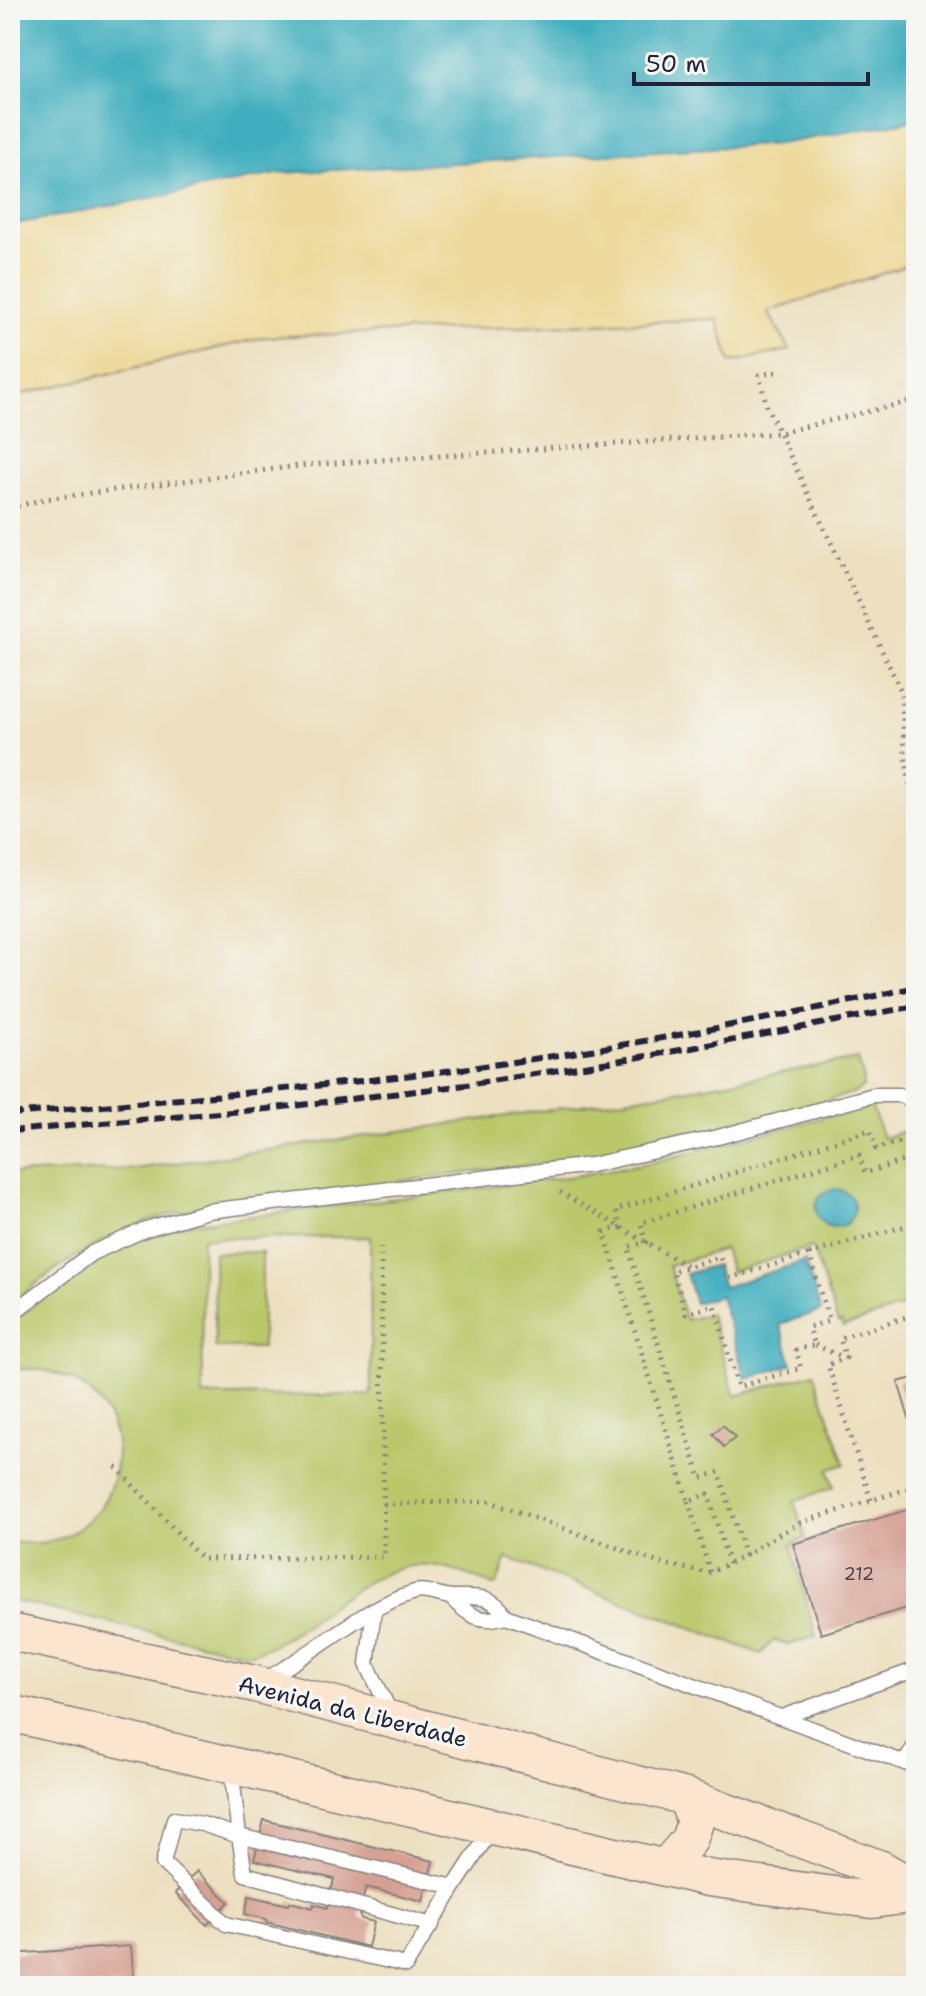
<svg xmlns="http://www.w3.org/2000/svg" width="926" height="1996" font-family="'Shantell Sans',sans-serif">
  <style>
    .green { fill: #bac86a; stroke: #6e7552; stroke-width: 2; fill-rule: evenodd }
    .sand { fill: #eeda9e; stroke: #887e6c; stroke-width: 2 }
    .water { fill: #41aebe; stroke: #32687c; stroke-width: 2 }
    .building { fill: #d6a093 }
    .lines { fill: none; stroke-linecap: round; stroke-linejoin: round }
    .service-casing { stroke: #88817e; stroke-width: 17 }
    .secondary-casing { stroke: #88817e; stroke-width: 39 }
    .path { stroke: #88817e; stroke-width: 5; stroke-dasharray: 2 6; stroke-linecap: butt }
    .service { stroke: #fff; stroke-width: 14 }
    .secondary { stroke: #fbe5cf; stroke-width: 36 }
    .rail { stroke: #22223b; stroke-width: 6; stroke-dasharray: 12 6; stroke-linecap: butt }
    .labels { text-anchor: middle; stroke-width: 7; stroke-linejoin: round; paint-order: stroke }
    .number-label { font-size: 18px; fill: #4f4251 }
    .street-label { font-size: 22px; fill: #22223b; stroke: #f6f6f2 }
  </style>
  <rect width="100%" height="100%" fill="#f6f6f2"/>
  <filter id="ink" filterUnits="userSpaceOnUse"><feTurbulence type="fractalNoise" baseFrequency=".0125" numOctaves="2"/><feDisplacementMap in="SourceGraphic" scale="16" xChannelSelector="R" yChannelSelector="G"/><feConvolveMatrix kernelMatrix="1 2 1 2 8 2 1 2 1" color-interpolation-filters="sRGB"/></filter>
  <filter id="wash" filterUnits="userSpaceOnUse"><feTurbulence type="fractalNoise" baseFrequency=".006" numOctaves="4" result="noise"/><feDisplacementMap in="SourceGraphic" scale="32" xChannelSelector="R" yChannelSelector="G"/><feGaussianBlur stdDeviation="1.8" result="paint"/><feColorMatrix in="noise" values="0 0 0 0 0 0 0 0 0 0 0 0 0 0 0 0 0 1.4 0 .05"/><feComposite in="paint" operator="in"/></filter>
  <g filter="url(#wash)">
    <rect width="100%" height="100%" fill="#ede0c0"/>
    <g class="green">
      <path d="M858 1059 863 1076V1087L856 1092 732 1128 591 1157 203 1207C183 1212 162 1215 143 1223 96 1242 48 1271 10 1305V1174L134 1169 666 1093Z"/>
      <path d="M871 1105 883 1138 916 1127V1302L843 1327 842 1322 838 1323 812 1247 731 1272 724 1249 669 1266 686 1320 710 1314 735 1396 814 1373 845 1464 828 1470 834 1487 794 1501 806 1538 791 1544 816 1636 789 1645 774 1640 761 1654 507 1558 496 1586C470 1576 441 1563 413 1566 377 1569 335 1604 306 1624 286 1637 271 1649 247 1654L10 1600V1541C118 1562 161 1411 58 1374 43 1369 26 1367 10 1371V1323L90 1261 131 1243 187 1224 568 1177 654 1162ZM370 1237 371 1395 203 1396 202 1238Z"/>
      <path d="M262 1252V1348H215L214 1253Z"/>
    </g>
    <path class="sand" d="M916 63V262L768 312 790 350 731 362 717 319 265 337 10 397V161Z"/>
    <g class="water">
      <path d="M10 10H916V120L778 144 282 173 10 225Z"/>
      <circle cx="835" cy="1208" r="19"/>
      <path d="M805 1261 821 1311 780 1324 792 1364 746 1379 720 1296 695 1303 686 1274 716 1265 723 1287Z"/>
    </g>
    <g id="blocks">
      <g class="building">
        <path d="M916 1377V1438H915L898 1382Z"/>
        <path d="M723 1425 735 1438 724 1447 713 1434Z"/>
        <path d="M916 1507V1605L821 1634 793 1544Z"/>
        <path d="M264 1820 433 1861 423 1901 366 1887 359 1915 362 1919 374 1922 368 1947 266 1922V1919L245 1914 249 1896 289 1905 290 1902 313 1908 314 1904 327 1908 334 1879 254 1860Z"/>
        <path d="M197 1871 229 1902 207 1925 175 1893Z"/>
        <path d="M131 1946 134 1986H10V1954Z"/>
      </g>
    </g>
  </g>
  <g filter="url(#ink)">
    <use href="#blocks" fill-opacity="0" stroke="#88817e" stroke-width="2"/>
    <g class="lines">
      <g class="service-casing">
        <g id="service">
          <path d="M10 1315 92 1253 146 1229 208 1211 591 1165 718 1137 874 1095H899L916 1102"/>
          <path d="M450 1597C469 1616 480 1624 506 1616"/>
          <path d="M374 1610 367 1664 392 1716"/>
          <path d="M264 1680C315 1654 360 1608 415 1592 426 1589 440 1596 452 1597 476 1598 490 1592 506 1616L916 1767"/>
          <path d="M782 1717 909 1672"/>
          <path d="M905 1763 916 1743"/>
          <path d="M231 1767 239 1836 454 1887 492 1829"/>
          <path d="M432 1925 245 1874 239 1836 202 1824 174 1819 163 1863 226 1924 406 1965 454 1887"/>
        </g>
      </g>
      <g class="secondary-casing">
        <g id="secondary">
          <path d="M10 1632 255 1684 686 1797 881 1869 916 1889"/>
          <path d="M10 1713 708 1878 872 1900 916 1894"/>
          <path d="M667 1866 689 1840 695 1822 686 1797"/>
        </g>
      </g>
      <g class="path">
        <path d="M776 372 759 375 767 407 901 691 905 754 916 825"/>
        <path d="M10 508 45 499 306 465 779 433 916 400"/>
        <path d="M560 1192 689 1267"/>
        <path d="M809 1254 829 1321 809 1327 815 1345 796 1350 801 1368 738 1387 714 1305 686 1314 673 1271 720 1257 727 1279Z"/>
        <path d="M809 1254 916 1223"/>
        <path d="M815 1345 845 1358"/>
        <path d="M116 1467 202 1559 384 1557 381 1247"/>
        <path d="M871 1500 828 1365 846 1358 840 1338 916 1314"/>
        <path d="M688 1501 710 1572"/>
        <path d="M384 1504 488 1501 659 1563 708 1573 741 1558 779 1534 800 1523 916 1486"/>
        <path d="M745 1556 719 1472 700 1478 628 1247 646 1242 641 1223 859 1155 865 1173 916 1157"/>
        <path d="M729 1564 708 1494 688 1501 604 1232 621 1227 616 1210 870 1130 876 1149 916 1137"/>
      </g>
      <use href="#service" class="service"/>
      <use href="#secondary" class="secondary"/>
      <g class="rail">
        <path d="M10 1114C161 1101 312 1088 462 1069 614 1049 767 1020 916 987"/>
        <path d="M10 1131 267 1109 466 1085 659 1054 916 1006"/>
      </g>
    </g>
  </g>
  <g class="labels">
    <g class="number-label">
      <text x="859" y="1580">212</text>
    </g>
    <g class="street-label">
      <text transform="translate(353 1711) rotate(14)" y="8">Avenida da Liberdade</text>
    </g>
  </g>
  <rect width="926" height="1996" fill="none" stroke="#f6f6f2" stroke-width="40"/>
  <path d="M634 72v12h234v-12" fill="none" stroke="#22223b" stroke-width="4"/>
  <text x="646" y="72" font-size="24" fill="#22223b" stroke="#f6f6f2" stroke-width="6" paint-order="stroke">50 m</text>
</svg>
